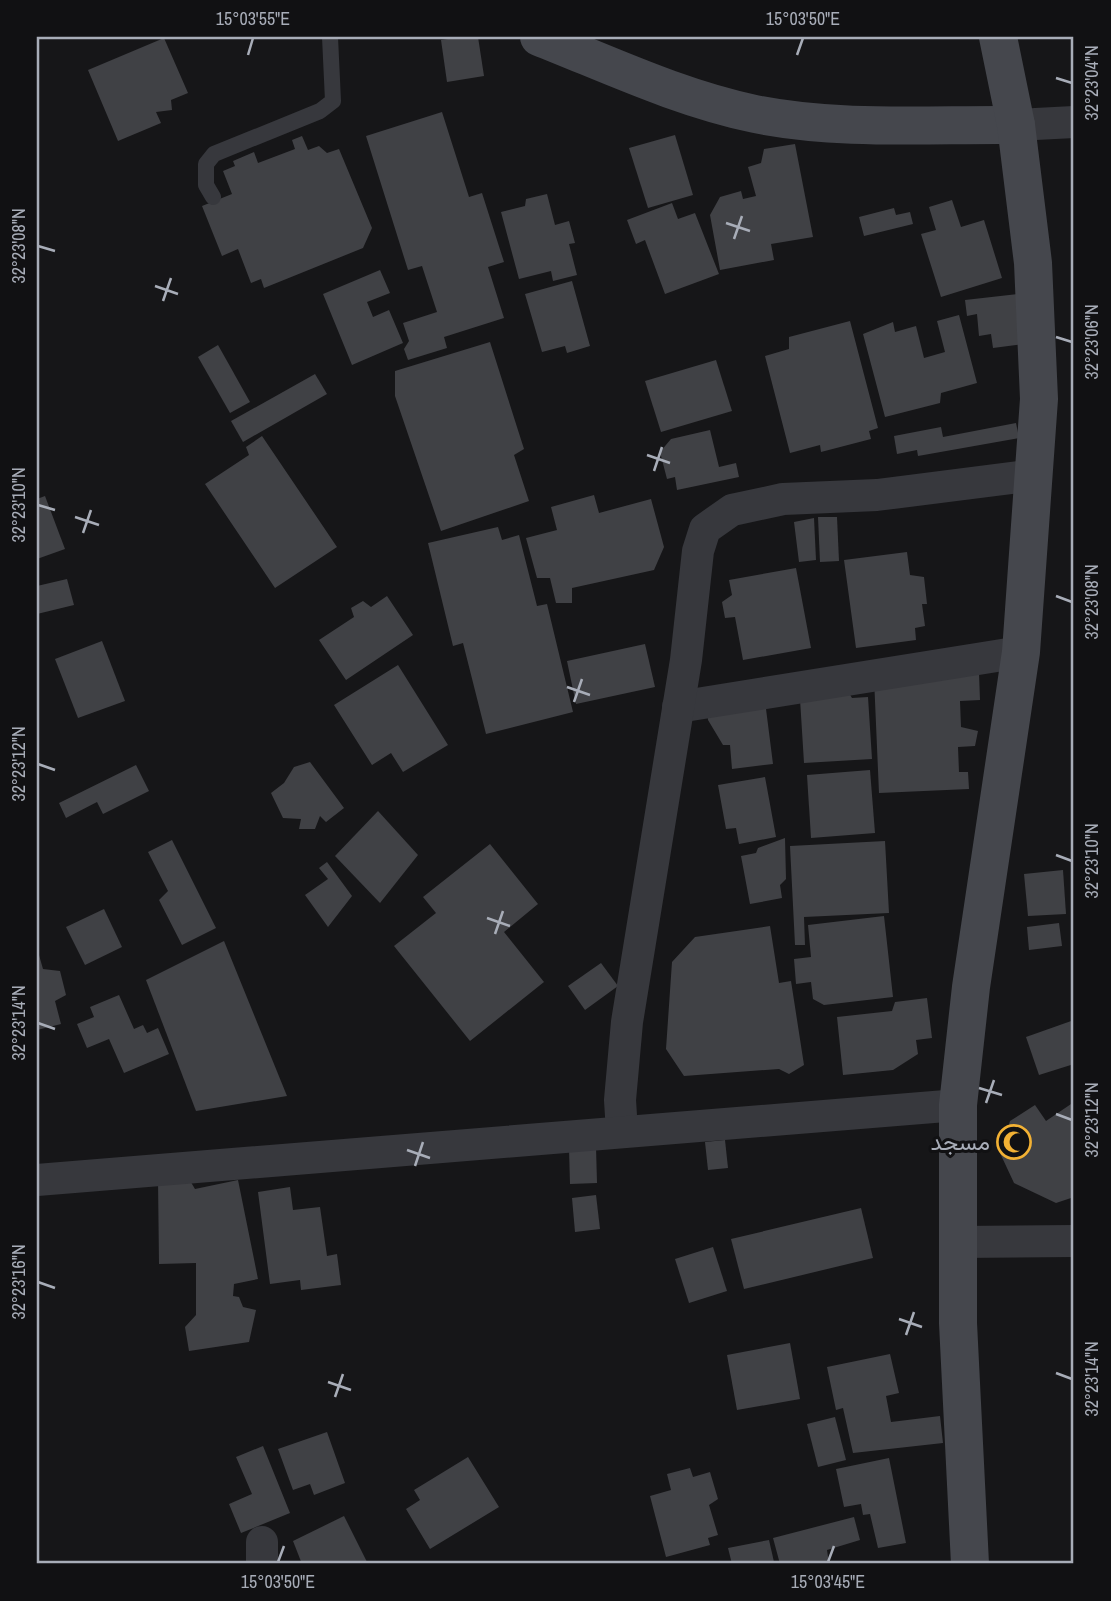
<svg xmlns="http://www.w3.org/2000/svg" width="1111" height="1601" font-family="'Archivo Narrow',Vazirmatn,sans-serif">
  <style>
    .building { fill: #404145 }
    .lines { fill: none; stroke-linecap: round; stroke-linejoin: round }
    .lane { stroke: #37383d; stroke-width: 16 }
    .street { stroke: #37383d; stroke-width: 32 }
    .secondary { stroke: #45474d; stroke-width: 38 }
    .ticks { fill: none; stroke: #a8adb8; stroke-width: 2.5 }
    .labels { text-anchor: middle; stroke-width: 6; stroke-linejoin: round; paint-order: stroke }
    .poi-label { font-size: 23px; fill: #a8adb8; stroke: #111113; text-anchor: end }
    .neatline { fill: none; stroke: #a8adb8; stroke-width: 2.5 }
    .ticks-label { font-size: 18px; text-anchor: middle; fill: #a8adb8 }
  </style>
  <rect width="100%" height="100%" fill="#161618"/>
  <g class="building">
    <path d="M461 37H478L484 76 447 82 441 40Z"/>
    <path d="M164 38 188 93 171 100 172 110 156 112 161 123 118 141 88 70Z"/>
    <path d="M442 112 469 197 482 193 504 262 488 267 504 318 444 337 447 348 408 360 404 349 409 341 403 323 437 312 422 266 408 270 366 136Z"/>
    <path d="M675 135 693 195 648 208 629 148Z"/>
    <path d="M302 136 308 150 319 146 327 153 339 149 372 228 363 248 264 288 261 279 251 283 238 249 222 256 202 206 232 194 223 171 235 166 233 161 254 152 258 163 295 149 292 140Z"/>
    <path d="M795 144 813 237 771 244 774 260 720 270 710 215 720 197 741 191 743 199 756 196 748 167 761 163 764 149Z"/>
    <path d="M547 194 555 225 569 221 575 243 569 244 577 275 553 281 551 271 519 279 501 212 525 206 526 199Z"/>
    <path d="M952 200 961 227 984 220 1002 278 941 297 921 234 936 230 929 207Z"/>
    <path d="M672 203 678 219 695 213 719 274 665 294 645 240 636 244 627 220Z"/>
    <path d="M894 208 896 215 910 212 913 224 864 236 859 217Z"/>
    <path d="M380 270 390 293 367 302 373 317 389 310 403 343 352 365 323 294Z"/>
    <path d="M572 281 590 346 567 353 565 346 542 352 525 294Z"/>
    <path d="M1018 294 1024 344 993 348 991 334 979 336 977 314 967 316 965 300Z"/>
    <path d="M959 315 977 383 941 393 940 403 885 417 863 334 893 322 895 332 916 326 924 358 945 352 937 321Z"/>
    <path d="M850 321 878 428 869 431 871 439 821 452 820 445 790 453 765 356 789 349V337Z"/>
    <path d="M490 342 524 449 514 455 529 501 441 531 395 396V371Z"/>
    <path d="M218 345 250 402 230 413 198 357Z"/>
    <path d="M716 360 732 411 661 432 645 381Z"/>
    <path d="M315 374 327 394 243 442 231 421Z"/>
    <path d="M1016 423 1019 438 918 456 917 450 897 454 894 436 941 427 943 437Z"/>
    <path d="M710 430 719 467 736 463 739 477 677 490 675 477 667 479 660 452 671 439Z"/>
    <path d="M262 436 337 547 275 588 205 484 249 455 246 447Z"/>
    <path d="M594 495 599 513 651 499 664 547 654 570 572 588V603H556L550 578H537L526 538 557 530 551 507Z"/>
    <path d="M45 496 65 549 37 559V499Z"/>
    <path d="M818 517H837L839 561 820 562Z"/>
    <path d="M814 518 816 560 799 562 794 522Z"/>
    <path d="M498 527 502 540 519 535 537 606 547 604 573 712 486 734 463 643 453 646 428 543Z"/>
    <path d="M907 552 910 575 924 577 927 604H922L925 626 915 628 916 640 856 648 844 560Z"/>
    <path d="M796 568 811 648 743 660 735 617 725 618 722 602 732 595 729 580Z"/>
    <path d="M67 579 74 605 37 614V586Z"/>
    <path d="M387 596 413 635 346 680 319 640 354 617 351 608 363 601 371 607Z"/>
    <path d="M102 641 125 701 78 718 55 659Z"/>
    <path d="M645 644 655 687 576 704 567 661Z"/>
    <path d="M398 665 448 745 403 772 391 753 372 765 334 705Z"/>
    <path d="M979 673 980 700 960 701 961 727 978 731 975 746 958 747 959 772H968L969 789 879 793 874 678Z"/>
    <path d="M846 688 852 698 868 697 872 759 804 763 800 699Z"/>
    <path d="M765 701 773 764 732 769 730 745H723L708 720 707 707Z"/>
    <path d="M310 762 344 808 326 822 320 816 315 829H299L301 819 283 818 271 793 284 783 294 767Z"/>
    <path d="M136 765 149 791 103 814 97 802 66 818 59 803Z"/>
    <path d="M870 770 875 833 811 838 807 775Z"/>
    <path d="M765 777 776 837 739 844 736 828 726 829 718 785Z"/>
    <path d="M378 811 418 855 380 903 335 856Z"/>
    <path d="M785 838 786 879 780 885 782 898 750 904 741 856 756 853 758 848Z"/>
    <path d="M172 840 216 928 182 945 159 900 168 891 148 852Z"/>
    <path d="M885 841 889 913 804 917 805 945H795L790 846Z"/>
    <path d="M490 844 538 904 504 932 544 982 470 1041 394 946 436 913 423 897Z"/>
    <path d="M327 862 352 896 328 927 305 895 328 879 319 868Z"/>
    <path d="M1063 870 1066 914 1028 916 1024 874Z"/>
    <path d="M104 909 122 947 85 965 66 927Z"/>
    <path d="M884 916 893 997 824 1005 813 999 811 982 796 984 794 959 811 957 808 925Z"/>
    <path d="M1059 923 1062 946 1029 950 1027 927Z"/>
    <path d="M770 926 779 983 791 981 804 1065 789 1074 779 1069 684 1076 666 1049 672 962 695 937Z"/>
    <path d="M224 941 287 1096 196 1111 146 980Z"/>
    <path d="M37 948 43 969 60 971 66 995 55 1001 61 1024 37 1030Z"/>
    <path d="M601 963 618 986 585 1010 568 986Z"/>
    <path d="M119 995 134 1029 143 1025 147 1033 158 1028 169 1054 124 1073 109 1039 87 1048 77 1024 94 1017 90 1007Z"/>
    <path d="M927 998 932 1038 916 1040 918 1054 893 1070 843 1075 837 1017 892 1011 895 1002Z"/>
    <path d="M1074 1020V1064L1039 1075 1026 1037Z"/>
    <path d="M1074 1102V1197L1056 1203 1014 1183 1000 1153 1010 1121 1035 1105 1046 1121Z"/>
    <path d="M725 1140 728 1168 708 1170 705 1142Z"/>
    <path d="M596 1147 597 1183 570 1184 569 1148Z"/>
    <path d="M158 1179H189L195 1189 238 1180 258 1279 234 1284 233 1296 239 1297 243 1307 256 1310 249 1342 189 1351 185 1327 196 1315V1263L159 1264Z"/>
    <path d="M290 1187 293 1210 320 1207 327 1256 337 1254 341 1285 301 1290 300 1280 270 1284 258 1192Z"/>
    <path d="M596 1195 600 1229 575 1232 572 1198Z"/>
    <path d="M861 1208 873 1258 744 1289 731 1239Z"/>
    <path d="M713 1247 727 1291 689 1303 675 1259Z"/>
    <path d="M790 1343 800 1399 737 1410 727 1355Z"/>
    <path d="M890 1354 899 1393 886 1396 891 1422 940 1416 943 1443 853 1453 843 1408 836 1410 827 1367Z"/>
    <path d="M835 1417 846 1460 818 1467 807 1424Z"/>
    <path d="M327 1432 345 1483 314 1495 310 1484 293 1490 278 1449Z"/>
    <path d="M263 1446 290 1513 241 1533 229 1504 252 1494 236 1457Z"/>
    <path d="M468 1457 499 1507 430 1549 406 1509 420 1500 414 1490Z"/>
    <path d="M889 1458 906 1543 878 1548 870 1514 863 1515 861 1504 844 1507 836 1469Z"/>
    <path d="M690 1468 693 1477 710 1472 718 1499 709 1505 718 1535 708 1538 710 1545 666 1557 650 1496 671 1490 667 1474Z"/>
    <path d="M344 1516 368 1564H302L293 1541Z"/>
    <path d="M854 1517 860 1540 827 1550 829 1564H780L773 1538Z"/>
    <path d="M769 1540 774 1562 732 1564 728 1548Z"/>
  </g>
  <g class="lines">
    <path class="lane" d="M213 197 206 185V164L214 154 320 111 333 101 330 37"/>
    <g class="street">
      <path d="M1016 125 1074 122"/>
      <path d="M678 707 1021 652"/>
      <path d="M622 1132 620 1100 627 1022 686 660 698 551 705 529 732 510 783 499 877 495 1034 475"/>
      <path d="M37 1180 958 1105"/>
      <path d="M958 1242 1074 1241"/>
      <path d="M262 1564V1542"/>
    </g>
    <g class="secondary">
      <path d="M539 37C610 65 679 98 755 114 839 131 931 124 1016 125"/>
      <path d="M970 1564 958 1323V1105L971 987 1021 652 1039 399 1033 263 1016 125 998 37"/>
    </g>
  </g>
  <path class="ticks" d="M248 55 253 38M797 55 803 38M1056 78 1072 83M726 223 750 231M734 239 742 216M38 246 55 251M155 286 178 294M163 301 171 278M1056 337 1072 342M647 455 670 463M654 471 662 447M38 505 55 510M75 517 99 525M83 533 91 510M1056 596 1072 602M567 687 590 695M574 702 582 679M38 764 55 770M1056 855 1072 861M487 918 510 926M495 934 503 911M38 1023 55 1029M979 1088 1002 1095M986 1103 994 1080M1056 1114 1072 1120M407 1150 430 1158M415 1166 423 1142M38 1282 55 1288M899 1319 922 1327M906 1335 914 1312M1056 1373 1072 1379M328 1382 351 1390M335 1397 343 1374M278 1562 284 1546M828 1562 834 1546"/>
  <defs>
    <g id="mosque-ring" transform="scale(1.75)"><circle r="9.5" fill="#111113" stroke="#f2b134" stroke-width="1.5"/><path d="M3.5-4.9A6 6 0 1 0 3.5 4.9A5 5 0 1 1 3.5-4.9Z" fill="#f2b134"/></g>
  </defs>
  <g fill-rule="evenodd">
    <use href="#mosque-ring" x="1014" y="1142"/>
  </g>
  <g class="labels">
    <g class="poi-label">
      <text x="990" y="1150">مسجد</text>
    </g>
  </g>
  <rect width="1111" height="1601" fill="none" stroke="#111113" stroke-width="77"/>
  <rect x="38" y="38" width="1034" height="1524" class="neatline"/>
  <g class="ticks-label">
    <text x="253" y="25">15°03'55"E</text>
    <text x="803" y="25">15°03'50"E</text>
    <text transform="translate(1092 83) rotate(-90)" y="6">32°23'04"N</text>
    <text transform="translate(19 246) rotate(-90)" y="6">32°23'08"N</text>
    <text transform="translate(1092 342) rotate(-90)" y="6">32°23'06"N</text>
    <text transform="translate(19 505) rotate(-90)" y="6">32°23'10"N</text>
    <text transform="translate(1092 602) rotate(-90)" y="6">32°23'08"N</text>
    <text transform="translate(19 764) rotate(-90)" y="6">32°23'12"N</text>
    <text transform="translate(1092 861) rotate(-90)" y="6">32°23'10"N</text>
    <text transform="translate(19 1023) rotate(-90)" y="6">32°23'14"N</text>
    <text transform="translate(1092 1120) rotate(-90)" y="6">32°23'12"N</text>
    <text transform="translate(19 1282) rotate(-90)" y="6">32°23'16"N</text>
    <text transform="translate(1092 1379) rotate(-90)" y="6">32°23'14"N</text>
    <text x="278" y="1588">15°03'50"E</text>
    <text x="828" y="1588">15°03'45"E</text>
  </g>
</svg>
